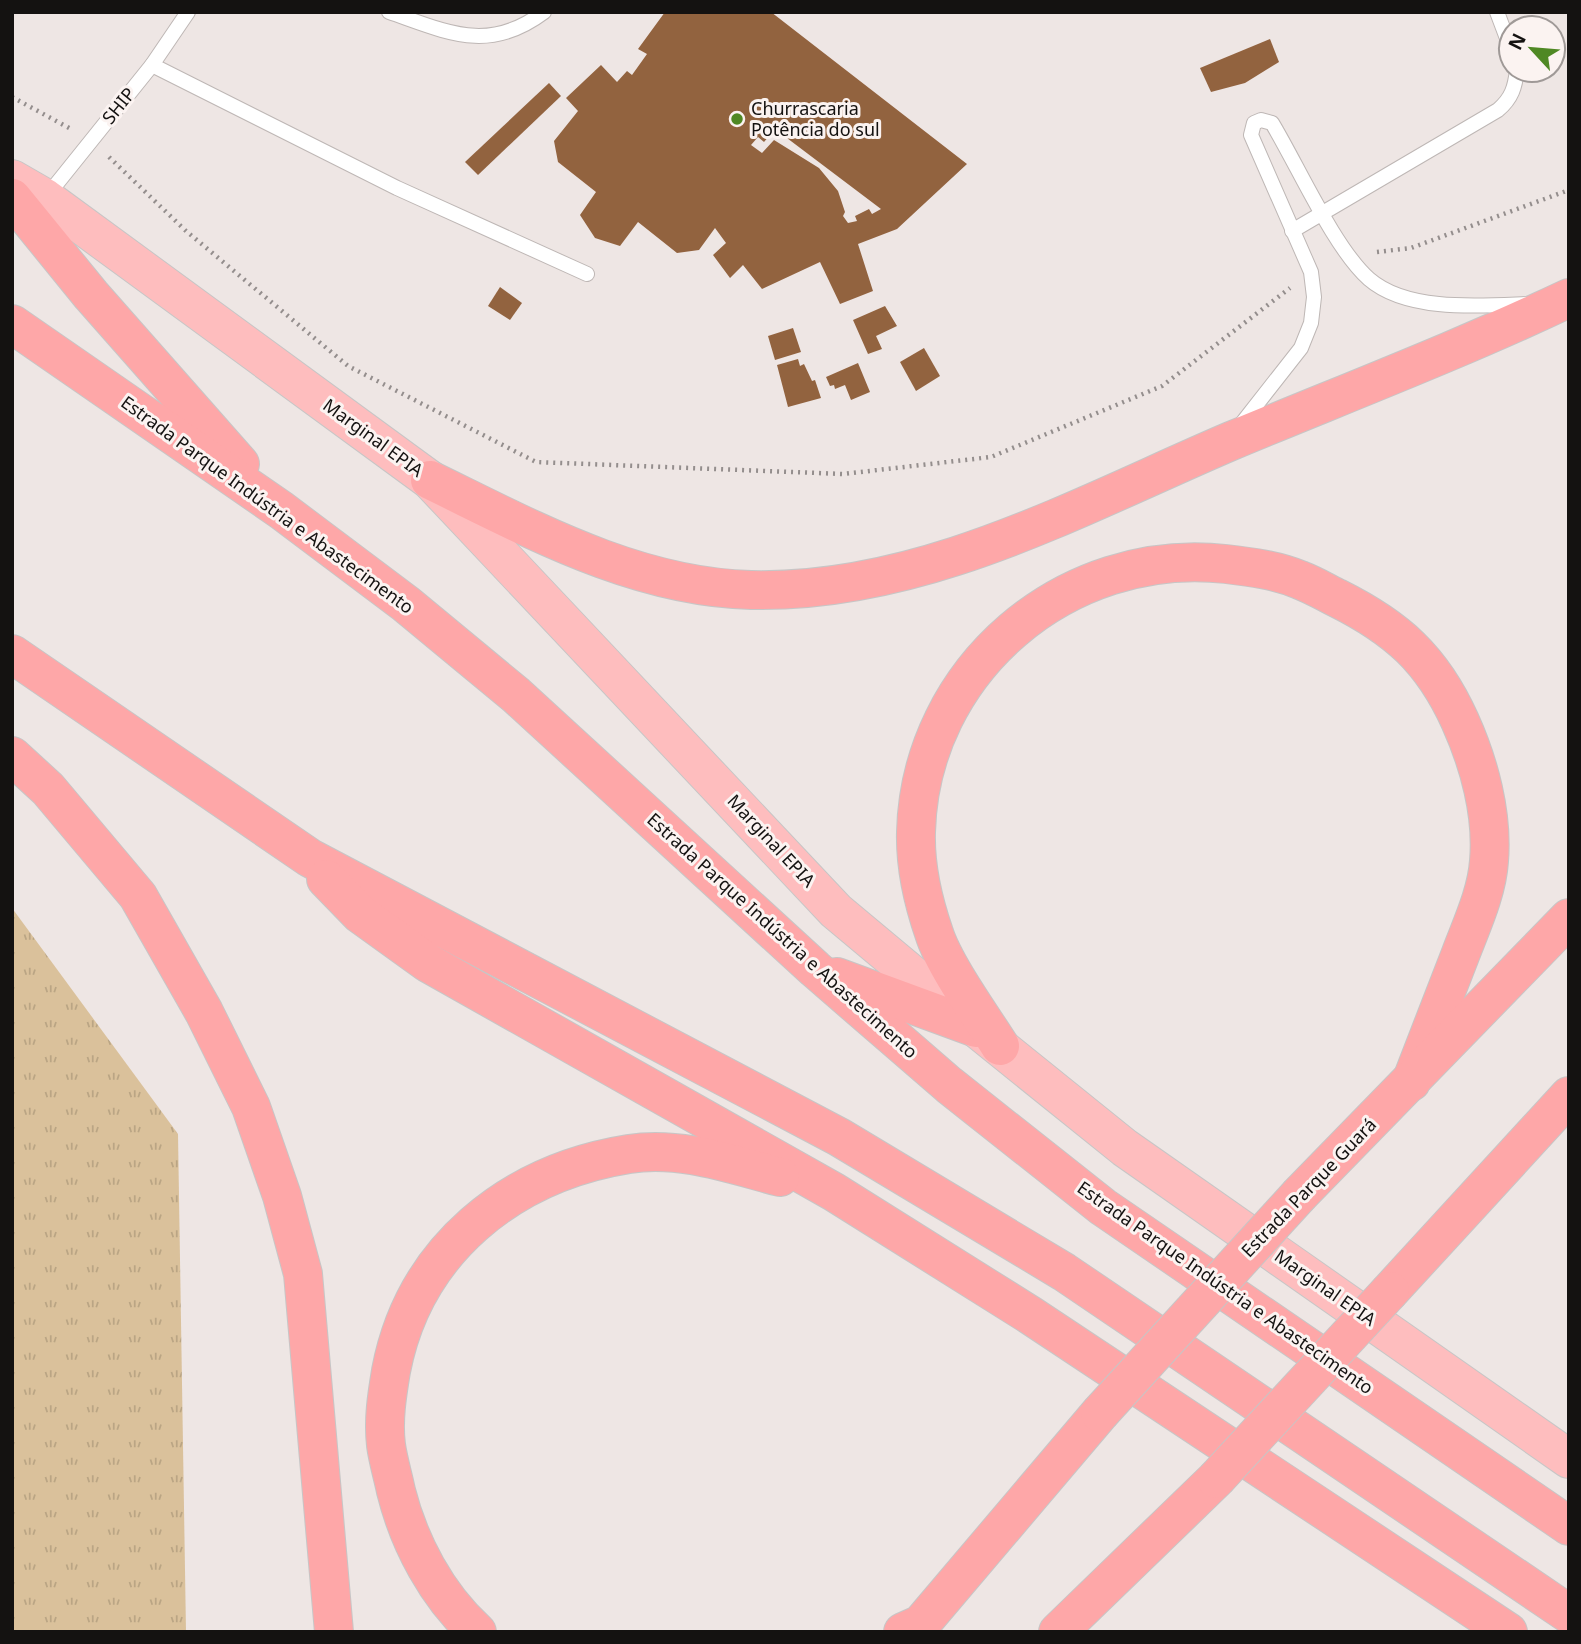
<svg xmlns="http://www.w3.org/2000/svg" width="1581" height="1644" font-family="'Noto Sans',sans-serif">
  <style>
    .grass { fill: url(#grass-tufts) }
    .building { fill: #92633f; fill-rule: evenodd }
    .lines { fill: none; stroke-linecap: round; stroke-linejoin: round }
    .service-casing { stroke: #beb7b5; stroke-width: 16 }
    .primary-casing { stroke: #c7c6c6; stroke-width: 40 }
    .trunk-casing { stroke: #c7c6c6; stroke-width: 40 }
    .path { stroke: #948e8d; stroke-width: 4.5; stroke-dasharray: 2 5; stroke-linecap: butt }
    .service { stroke: #fff; stroke-width: 14 }
    .primary { stroke: #febdbe; stroke-width: 38 }
    .trunk { stroke: #fea7a8; stroke-width: 38 }
    .trunk-bridge-casing { stroke: #c7c6c6; stroke-width: 40; stroke-linecap: butt }
    .trunk-bridge { stroke: #fea7a8; stroke-width: 38 }
    .poi-dot { fill: #4f8824; stroke: #fbf3f1; stroke-width: 2.5 }
    .labels { text-anchor: middle; stroke-width: 6; stroke-linejoin: round; paint-order: stroke }
    .street-label { font-size: 18px; fill: #141211; stroke: #fbf3f1 }
    .poi-label { font-size: 18px; fill: #141211; stroke: #fbf3f1; text-anchor: start }
  </style>
  <defs>
    <pattern id="grass-tufts" width="24" height="20" patternUnits="userSpaceOnUse" patternTransform="scale(1.75)"><rect width="24" height="20" fill="#dac19b"/><path d="M3 7l-1-3M5 7V3M7 7l1-3M15 17l-1-3M17 17v-4M19 17l1-3" fill="none" stroke="#baa584"/></pattern>
  </defs>
  <rect width="100%" height="100%" fill="#eee6e4"/>
  <path class="grass" d="M12 908 178 1134 186 1632H12Z"/>
  <g class="building">
    <path d="M665 12H771L967 164 897 229 858 244 873 291 840 304 820 262 762 289 743 265 730 278 713 255 726 243 715 228 699 250 677 253 638 222 620 246 595 238 580 215 596 192 558 162 554 141 578 111 566 98 601 65 617 82 627 71 632 75 647 54 638 49ZM775 129 881 209 872 214 869 209 855 216 857 221 848 223 843 216 845 212 838 191 819 168 774 140 762 153 751 145 758 137 764 142Z"/>
    <path d="M1270 39 1279 62 1245 83 1211 92 1200 68Z"/>
    <path d="M549 83 561 96 478 175 465 162Z"/>
    <path d="M500 287 522 303 510 320 488 306Z"/>
    <path d="M885 306 897 326 876 336 882 349 868 354 853 320Z"/>
    <path d="M793 328 801 352 775 360 768 336Z"/>
    <path d="M924 348 940 376 916 391 900 362Z"/>
    <path d="M798 359 800 366 804 364 812 381 815 380 821 398 788 407 777 365Z"/>
    <path d="M858 363 870 392 851 400 845 385 835 389 834 385 830 386 826 377Z"/>
  </g>
  <g class="lines">
    <g class="service-casing">
      <g id="service">
        <path d="M389 12C447 32 488 54 544 12"/>
        <path d="M1497 12 1511 49"/>
        <path d="M152 65 397 188 587 274"/>
        <path d="M46 197 152 65 188 12"/>
        <path d="M1292 231 1498 110C1512 98 1515 87 1517 70"/>
        <path d="M1239 427 1301 348 1311 323 1314 297 1311 272 1251 135 1254 123 1261 120 1272 123C1298 166 1334 248 1369 279 1407 312 1480 306 1526 304"/>
      </g>
    </g>
    <g class="primary-casing">
      <path id="primary" d="M12 179 45 198 430 480 836 911 976 1028 1125 1148 1569 1459"/>
    </g>
    <g class="trunk-casing">
      <g id="trunk">
        <path d="M12 198 91 295 240 464"/>
        <path d="M12 324 281 510 406 604 516 695 815 969 949 1085 1103 1207 1569 1526"/>
        <path d="M430 480C531 529 635 587 751 590 922 594 1079 506 1231 441 1344 394 1459 350 1569 298"/>
        <path d="M12 654 310 858 839 1137 1064 1272 1569 1614"/>
        <path d="M12 756 48 789 138 896 204 1012 251 1107 282 1196 303 1274 334 1632"/>
        <path d="M326 879 360 914 428 963 834 1192 1030 1315 1508 1632"/>
        <path d="M837 977 976 1028"/>
        <path d="M1000 1046C981 1016 944 965 934 933 923 901 915 867 916 832 920 670 1066 546 1226 564 1251 567 1276 570 1300 580 1313 585 1325 592 1337 598 1397 628 1432 659 1460 721 1479 763 1493 814 1489 861 1487 892 1472 924 1461 953 1444 996 1428 1039 1411 1082"/>
        <path d="M1300 1194 1569 918"/>
        <path d="M1390 1291 1569 1096"/>
        <path d="M477 1632C437 1596 409 1543 396 1491 393 1476 388 1460 386 1445 383 1420 387 1395 391 1371 414 1250 510 1173 629 1154 681 1146 730 1164 780 1177"/>
        <path d="M903 1632 921 1624 1100 1413"/>
        <path d="M1058 1632 1216 1479"/>
      </g>
    </g>
    <g class="path">
      <path d="M12 97 71 129"/>
      <path d="M109 157 186 231 348 366 536 462 843 474 991 457 1162 386 1290 288"/>
      <path d="M1377 252 1411 248 1569 190"/>
    </g>
    <use href="#service" class="service"/>
    <use href="#primary" class="primary"/>
    <use href="#trunk" class="trunk"/>
    <g class="trunk-bridge-casing">
      <g id="trunk-bridge">
        <path d="M1100 1413 1300 1194"/>
        <path d="M1216 1479 1390 1291"/>
      </g>
    </g>
    <use href="#trunk-bridge" class="trunk-bridge"/>
  </g>
  <circle class="poi-dot" cx="737" cy="119" r="7"/>
  <g class="labels">
    <g class="street-label">
      <text transform="translate(119 106) rotate(-51)" y="6">SHIP</text>
      <text transform="translate(373 438) rotate(36)" y="6">Marginal EPIA</text>
      <text transform="translate(267 505) rotate(36)" y="6">Estrada Parque Indústria e Abastecimento</text>
      <text transform="translate(771 841) rotate(47)" y="6">Marginal EPIA</text>
      <text transform="translate(782 936) rotate(42)" y="6">Estrada Parque Indústria e Abastecimento</text>
      <text transform="translate(1309 1188) rotate(-46)" y="6">Estrada Parque Guará</text>
      <text transform="translate(1225 1288) rotate(35)" y="6">Estrada Parque Indústria e Abastecimento</text>
      <text transform="translate(1325 1288) rotate(35)" y="6">Marginal EPIA</text>
    </g>
    <g class="poi-label">
      <text x="751" y="115">Churrascaria<tspan x="751" dy="21">Potência do sul</tspan></text>
    </g>
  </g>
  <rect width="1581" height="1644" fill="none" stroke="#141211" stroke-width="28"/>
  <g transform="translate(1532 49) rotate(296)"><circle r="33" fill="#fbf3f1" stroke="#9f9997" stroke-width="2"/>
  <path d="M0-5L12 26L0 18L-12 26Z" fill="#4f8824"/>
  <text y="-10" font-size="19" font-weight="bold" text-anchor="middle" fill="#141211">N</text>
  </g>
</svg>
